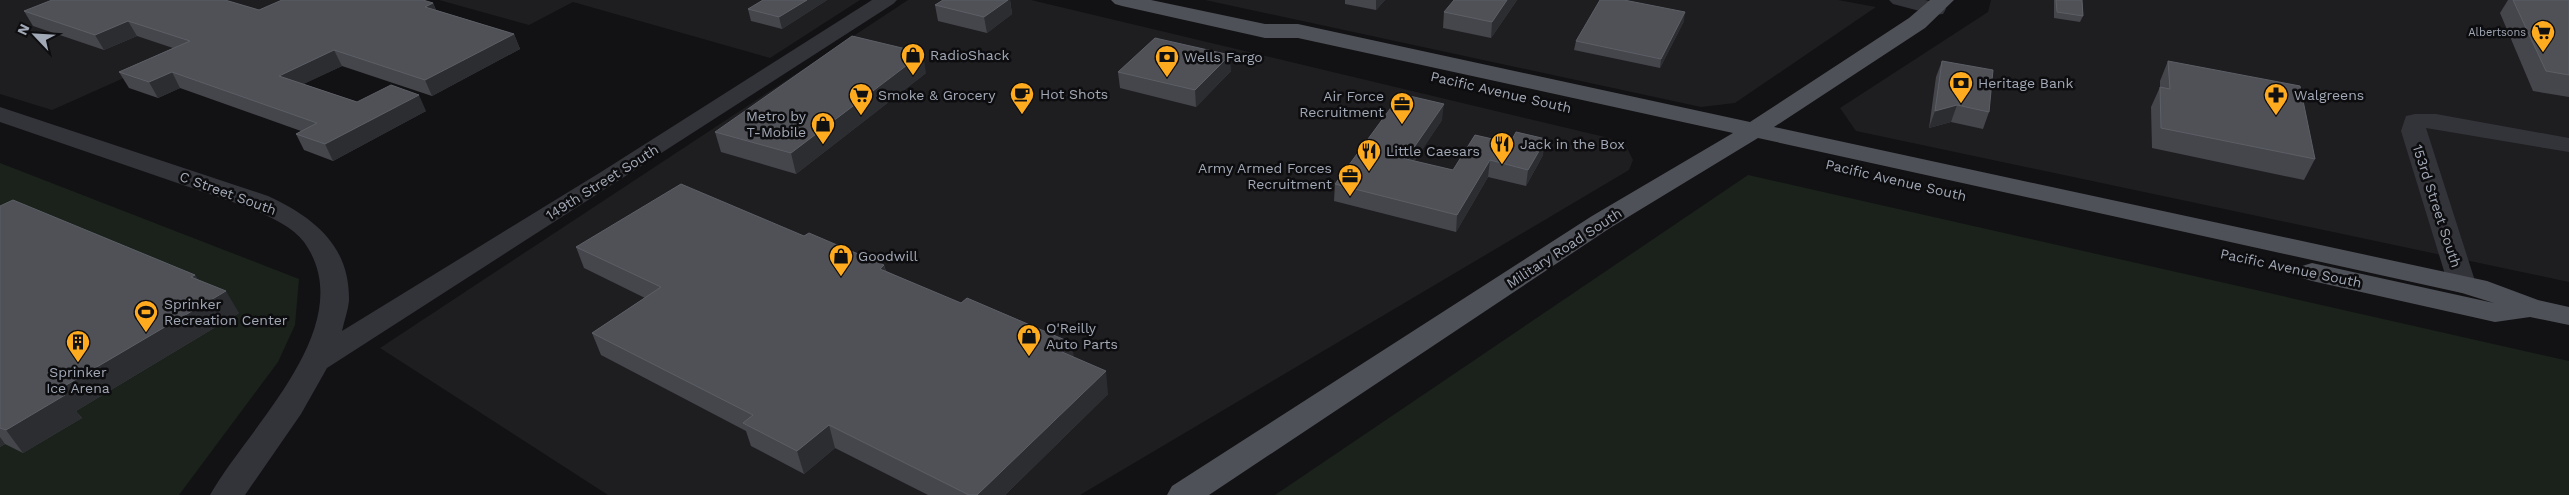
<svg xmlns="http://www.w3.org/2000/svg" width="2569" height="495" font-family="'Work Sans',sans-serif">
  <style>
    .built { fill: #1e1e21 }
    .green { fill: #1a221b }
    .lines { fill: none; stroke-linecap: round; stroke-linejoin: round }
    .minor { fill: #333439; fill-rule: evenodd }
    .major { fill: #4f5159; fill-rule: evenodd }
    .wall { fill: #45464c }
    .shaded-wall { fill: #2c2d31 }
    .building { fill: #4f5157; stroke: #5c5f66 }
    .labels { text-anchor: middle; stroke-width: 5; stroke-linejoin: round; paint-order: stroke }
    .far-poi-label { font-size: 11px; fill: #a2a9b6; stroke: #0d0d0f; text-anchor: end }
    .poi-label { font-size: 14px; fill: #a2a9b6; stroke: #0d0d0f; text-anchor: start }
    .street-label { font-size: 14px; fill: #a2a9b6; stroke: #0d0d0f }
  </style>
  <rect width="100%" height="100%" fill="#121214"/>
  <g class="built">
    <path d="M0 0H299L52 110 0 94Z"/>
    <path d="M439 0H860L770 58 573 2 529 25Z"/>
    <path d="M908 0H1031L1605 137 1625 144 1633 160 1629 170 1080 495H608L380 348Z"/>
    <path d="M1205 0H1838L1876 7 1735 103 1701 107Z"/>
    <path d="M1991 0H2569V282L1856 131 1840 108 1988 12Z"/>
  </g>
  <g class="green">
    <path d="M0 163 299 279 295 325 278 362 179 495H0Z"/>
    <path d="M1748 175 2569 361V495H1275Z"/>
  </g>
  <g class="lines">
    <g class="minor">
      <path d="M872 0H897L893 4 327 368 301 414 245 495H210C247 428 363 325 304 242 292 226 268 216 250 208L0 122V107L268 196C315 218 350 246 349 301 348 311 344 321 342 331L601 172Z"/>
      <path d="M1889 0H1925L1943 4 1946 9 1943 14 1935 15 1893 4Z"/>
      <path d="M2415 114H2436L2569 138V152L2426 128 2476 284 2472 290 2462 293 2452 290 2448 284 2401 131 2406 116Z"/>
    </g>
    <path class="major" d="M1111 0H1151L1265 24H1298L1750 122 1909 18 1930 0H1954L1925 28 1774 127 2487 281 2538 300 2569 307V325L2530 317 2495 322 2312 281 2302 278 2298 272 2302 266 2312 263 2494 303 2462 293 1758 138 1610 228 1209 495H1167L1172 486 1592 216 1733 133 1298 38H1265L1122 6 1115 4Z"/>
  </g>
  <g class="wall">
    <path d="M827 0 782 29 751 21 748 9Z"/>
    <path d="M943 0H1010L1012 14 987 33 938 21 935 5Z"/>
    <path d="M1345 0H1385L1376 10 1345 4Z"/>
    <path d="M1517 0 1491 38 1443 28 1444 12Z"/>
    <path d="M2054 0H2082L2083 16 2080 22 2054 18Z"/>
    <path d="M2508 0H2569V97L2533 91 2500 13Z"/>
    <path d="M433 3 436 10 514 34 520 49 432 96 342 66 303 84 357 102 426 111 333 161 304 150 296 134 301 131 180 88 158 98 129 88 119 72 173 48 137 36 104 50 33 26 24 11 259 10Z"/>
    <path d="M1684 21 1660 68 1574 50 1576 41Z"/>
    <path d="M1942 61 1989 112 1983 129 1951 122 1929 128 1936 77Z"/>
    <path d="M2168 61 2315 159 2304 180 2152 148 2151 107 2160 87V81Z"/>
    <path d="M1231 71 1196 107 1120 88 1118 72Z"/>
    <path d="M926 73 796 174 721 152 715 132Z"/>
    <path d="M1442 120 1414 161 1453 170 1475 135 1543 155 1526 186 1488 177 1456 232 1334 201 1335 184Z"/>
    <path d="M0 206 195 275 198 280 239 313 76 411 82 418 23 453 5 444 0 447Z"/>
    <path d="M804 236 884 265 886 271 1074 357 1108 394 1005 495H928L835 448 804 474 751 446 746 431 601 355 592 333 645 298 584 268 576 247Z"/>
  </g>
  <g class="shaded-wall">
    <path d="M807 0H827L782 29 779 17Z"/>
    <path d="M1008 0H1010L1012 14 987 33 984 17Z"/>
    <path d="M1376 0H1385L1376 10Z"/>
    <path d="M1507 0H1517L1491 38 1492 22Z"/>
    <path d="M433 3 439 18 425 7Z"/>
    <path d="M1685 12 1684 21 1660 68 1661 59Z"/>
    <path d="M128 21 137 36 104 50 95 35Z"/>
    <path d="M514 34 520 49 432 96 425 80Z"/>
    <path d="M334 50 342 66 287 92 279 76Z"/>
    <path d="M923 53 926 73 796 174 791 153Z"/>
    <path d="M1230 55 1231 71 1196 107 1195 90Z"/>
    <path d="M172 72 180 88 158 98 149 82Z"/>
    <path d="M419 95 426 111 333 161 325 144Z"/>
    <path d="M1444 104 1442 120 1405 176 1406 159Z"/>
    <path d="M1957 105 1951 122 1929 128 1935 111Z"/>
    <path d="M1546 139 1543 155 1526 186 1528 170Z"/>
    <path d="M1490 160 1488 177 1456 232 1457 215Z"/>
    <path d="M884 265 889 287 880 269Z"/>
    <path d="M195 275 208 297 191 277Z"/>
    <path d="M226 291 239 313 76 411 82 418 23 453 6 430 56 391Z"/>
    <path d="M1072 343 1075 366 1062 352Z"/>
    <path d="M1106 371 1108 394 1005 495H977Z"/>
    <path d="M829 425 835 448 804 474 797 451Z"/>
    <path d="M0 437 5 444 0 447Z"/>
  </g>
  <g class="building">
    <path d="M52 0H225L259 10 282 0H423L433 3 425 7 514 34 425 80 334 50 279 76 357 102 391 85 419 95 325 144 296 134 317 123 172 72 149 82 119 72 190 41 128 21 95 35 24 11Z"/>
    <path d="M763 0H807L779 17 748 9Z"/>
    <path d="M943 0H1008L984 17 935 5Z"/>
    <path d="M1454 0H1507L1492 22 1444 12Z"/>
    <path d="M1600 0H1624L1685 12 1661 59 1576 41Z"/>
    <path d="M2056 0H2082L2083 16 2057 12Z"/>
    <path d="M2513 0H2569V75L2546 71Z"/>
    <path d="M852 36 923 53 791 153 715 132Z"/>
    <path d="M1155 38 1230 55 1195 90 1118 72Z"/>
    <path d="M1942 61 1993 70 1989 112 1957 105 1935 111Z"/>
    <path d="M2168 61 2300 86 2315 159 2161 128 2160 87 2170 89Z"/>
    <path d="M1401 94 1444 104 1406 159 1453 170 1475 135 1510 143 1516 132 1546 139 1528 170 1490 160 1457 215 1335 184Z"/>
    <path d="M681 184 804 236 809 233 884 265 880 269 961 303 967 298 1072 343 1062 352 1106 371 977 495H969L829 425 797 451 743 423 753 415 592 333 661 287 576 247Z"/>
    <path d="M13 200 195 275 191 277 226 291 56 391 65 395 6 430 0 428V206Z"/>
  </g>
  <defs>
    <g id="supermarket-pin" transform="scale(1.25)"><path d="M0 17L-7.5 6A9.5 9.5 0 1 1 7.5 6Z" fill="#ffab1f" stroke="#0d0d0f"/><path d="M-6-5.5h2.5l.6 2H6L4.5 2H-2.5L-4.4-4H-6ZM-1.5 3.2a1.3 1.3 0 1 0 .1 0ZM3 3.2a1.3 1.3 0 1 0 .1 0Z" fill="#111"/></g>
    <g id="shop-pin" transform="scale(1.25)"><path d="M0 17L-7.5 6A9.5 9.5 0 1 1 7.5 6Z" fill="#ffab1f" stroke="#0d0d0f"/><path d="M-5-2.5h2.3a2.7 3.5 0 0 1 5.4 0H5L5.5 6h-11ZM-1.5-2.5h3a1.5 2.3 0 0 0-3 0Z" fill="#111"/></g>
    <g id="bank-pin" transform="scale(1.25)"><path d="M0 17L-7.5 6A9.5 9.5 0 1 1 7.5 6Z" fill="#ffab1f" stroke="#0d0d0f"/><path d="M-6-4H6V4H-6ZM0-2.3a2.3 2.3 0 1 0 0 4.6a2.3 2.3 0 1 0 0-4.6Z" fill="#111"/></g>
    <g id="cafe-pin" transform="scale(1.25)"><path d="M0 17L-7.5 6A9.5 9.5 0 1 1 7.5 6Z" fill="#ffab1f" stroke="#0d0d0f"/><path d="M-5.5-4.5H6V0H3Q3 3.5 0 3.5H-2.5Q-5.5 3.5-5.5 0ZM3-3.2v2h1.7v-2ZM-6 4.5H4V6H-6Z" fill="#111"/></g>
    <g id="pharmacy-pin" transform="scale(1.25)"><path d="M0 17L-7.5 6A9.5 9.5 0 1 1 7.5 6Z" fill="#ffab1f" stroke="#0d0d0f"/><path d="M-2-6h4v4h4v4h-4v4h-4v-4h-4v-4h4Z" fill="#111"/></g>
    <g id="office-pin" transform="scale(1.25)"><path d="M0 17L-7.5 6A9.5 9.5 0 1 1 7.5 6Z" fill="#ffab1f" stroke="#0d0d0f"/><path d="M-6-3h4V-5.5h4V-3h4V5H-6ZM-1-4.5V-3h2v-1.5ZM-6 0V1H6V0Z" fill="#111"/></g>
    <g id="restaurant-pin" transform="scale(1.25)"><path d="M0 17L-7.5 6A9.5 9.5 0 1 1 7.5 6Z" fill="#ffab1f" stroke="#0d0d0f"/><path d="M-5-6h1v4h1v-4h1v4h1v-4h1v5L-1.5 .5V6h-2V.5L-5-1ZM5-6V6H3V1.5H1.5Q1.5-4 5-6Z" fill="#111"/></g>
    <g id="stadium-pin" transform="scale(1.25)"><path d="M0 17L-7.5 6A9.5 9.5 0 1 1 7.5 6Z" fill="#ffab1f" stroke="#0d0d0f"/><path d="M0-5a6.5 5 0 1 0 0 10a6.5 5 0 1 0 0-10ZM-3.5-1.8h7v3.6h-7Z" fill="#111"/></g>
    <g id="building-pin" transform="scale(1.25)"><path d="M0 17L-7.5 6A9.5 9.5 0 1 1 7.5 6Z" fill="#ffab1f" stroke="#0d0d0f"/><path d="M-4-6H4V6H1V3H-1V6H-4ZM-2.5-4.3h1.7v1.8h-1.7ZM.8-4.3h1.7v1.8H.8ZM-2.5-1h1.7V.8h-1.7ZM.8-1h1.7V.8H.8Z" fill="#111"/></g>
  </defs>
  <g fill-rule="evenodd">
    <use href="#supermarket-pin" x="2543" y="32"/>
    <use href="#shop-pin" x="913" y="55"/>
    <use href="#bank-pin" x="1167" y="57"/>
    <use href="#bank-pin" x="1961" y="83"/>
    <use href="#cafe-pin" x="1022" y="94"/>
    <use href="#supermarket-pin" x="861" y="95"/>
    <use href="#pharmacy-pin" x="2276" y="95"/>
    <use href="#office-pin" x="1402" y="104"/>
    <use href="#shop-pin" x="823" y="124"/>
    <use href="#restaurant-pin" x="1502" y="144"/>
    <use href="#restaurant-pin" x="1369" y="151"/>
    <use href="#office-pin" x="1350" y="176"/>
    <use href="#shop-pin" x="841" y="256"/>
    <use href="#stadium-pin" x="146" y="312"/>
    <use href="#shop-pin" x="1029" y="336"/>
    <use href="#building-pin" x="78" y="342"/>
  </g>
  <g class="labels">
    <g class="far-poi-label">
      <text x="2526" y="36">Albertsons</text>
    </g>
    <g class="poi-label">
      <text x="930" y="60">RadioShack</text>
      <text x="1184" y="62">Wells Fargo</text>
      <text x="1978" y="88">Heritage Bank</text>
      <text x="1040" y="99">Hot Shots</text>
      <text x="878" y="100">Smoke &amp; Grocery</text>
      <text x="2294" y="100">Walgreens</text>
      <text x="1384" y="101" text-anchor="end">Air Force<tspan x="1384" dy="16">Recruitment</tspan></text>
      <text x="806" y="121" text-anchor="end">Metro by<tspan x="806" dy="16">T-Mobile</tspan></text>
      <text x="1520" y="149">Jack in the Box</text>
      <text x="1386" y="156">Little Caesars</text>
      <text x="1332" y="173" text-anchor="end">Army Armed Forces<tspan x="1332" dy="16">Recruitment</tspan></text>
      <text x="858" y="261">Goodwill</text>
      <text x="164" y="309">Sprinker<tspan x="164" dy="16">Recreation Center</tspan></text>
      <text x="1046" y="333">O'Reilly<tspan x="1046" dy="16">Auto Parts</tspan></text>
      <text x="78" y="377" text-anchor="middle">Sprinker<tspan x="78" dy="16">Ice Arena</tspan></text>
    </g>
    <g class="street-label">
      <text transform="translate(1501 92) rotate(13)" y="5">Pacific Avenue South</text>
      <text transform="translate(1896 180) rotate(13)" y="5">Pacific Avenue South</text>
      <text transform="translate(602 182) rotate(-32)" y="5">149th Street South</text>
      <text transform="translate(228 193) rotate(20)" y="5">C Street South</text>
      <text transform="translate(2437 206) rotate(72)" y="5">153rd Street South</text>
      <text transform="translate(1564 248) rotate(-33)" y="5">Military Road South</text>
      <text transform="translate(2291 268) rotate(12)" y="5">Pacific Avenue South</text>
    </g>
  </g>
  <g transform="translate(35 35) rotate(295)" stroke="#0d0d0f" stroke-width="4" paint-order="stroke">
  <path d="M0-4L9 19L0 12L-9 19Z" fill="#a2a9b6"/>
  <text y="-8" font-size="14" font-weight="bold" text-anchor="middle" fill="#a2a9b6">N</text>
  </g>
</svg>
